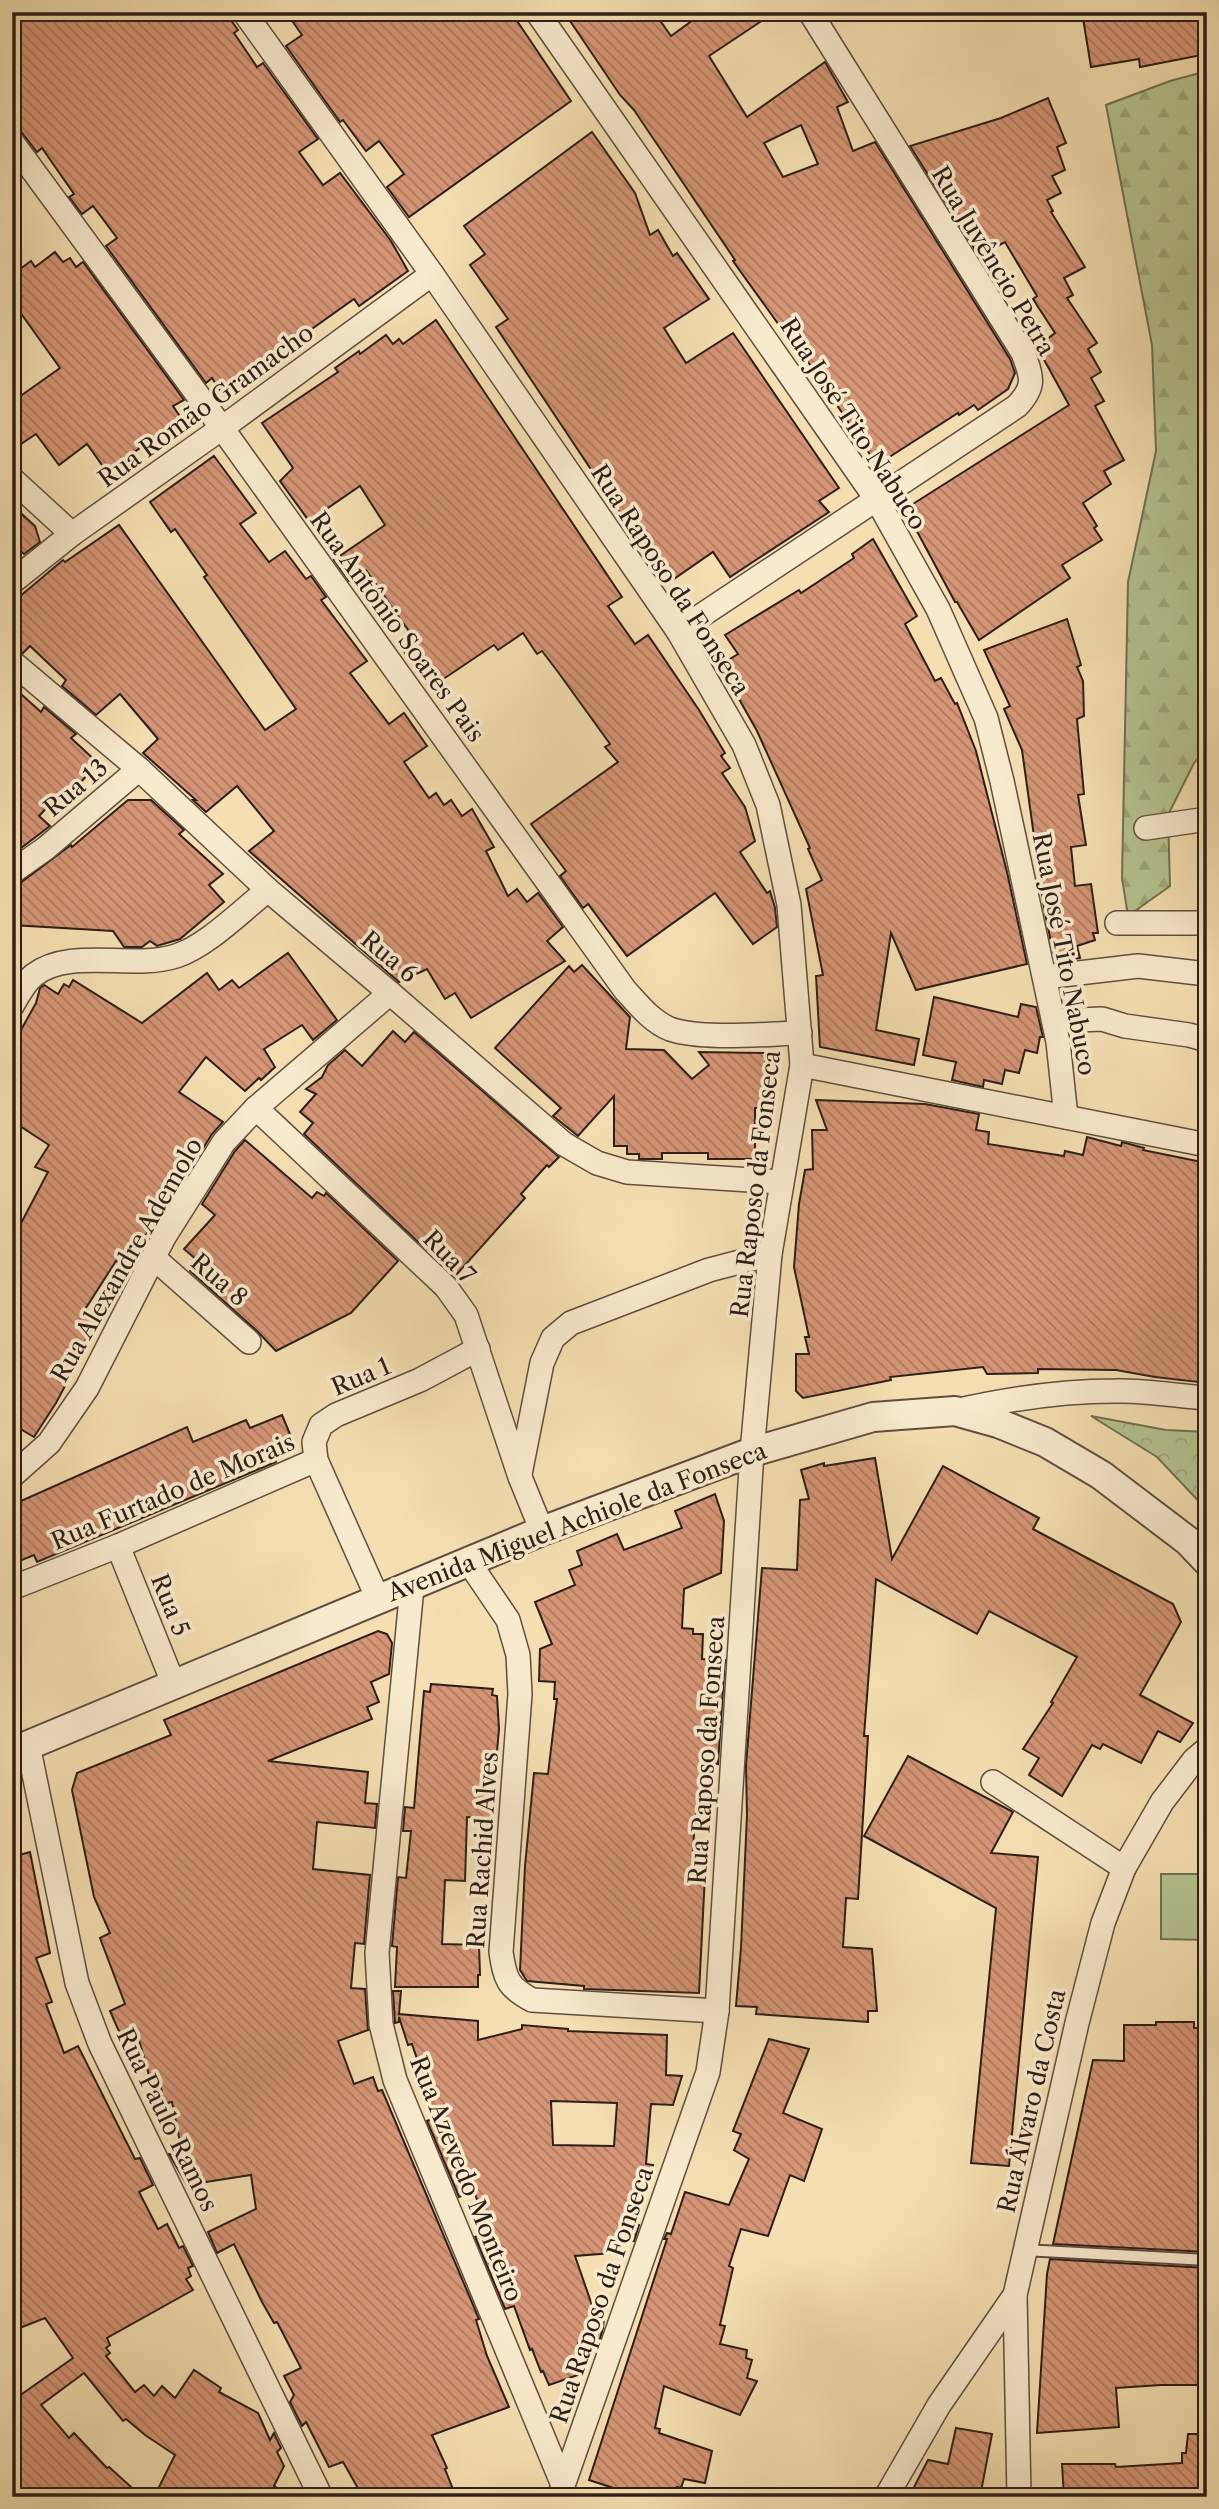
<svg xmlns="http://www.w3.org/2000/svg" width="1219" height="2509" font-family="'Libre Caslon Text',serif">
  <style>
    .forest { fill: url(#forest-firs); stroke: #717055; stroke-width: 2 }
    .park { fill: url(#park-crowns); stroke: #717055; stroke-width: 2 }
    .pitch { fill: #b5c391; stroke: #717055; stroke-width: 2 }
    .building { fill: url(#building-back-hatch); stroke: #2d1e19; stroke-width: 2; fill-rule: evenodd }
    .lines { fill: none; stroke-linecap: round; stroke-linejoin: round }
    .service-casing { stroke: #5f4e3f; stroke-width: 14 }
    .minor-casing { stroke: #5f4e3f; stroke-width: 26 }
    .tertiary-casing { stroke: #5f4e3f; stroke-width: 32 }
    .service { stroke: #f8eacd; stroke-width: 10 }
    .minor { stroke: #f8eacd; stroke-width: 23 }
    .tertiary { stroke: #f8eacd; stroke-width: 28 }
    .labels { text-anchor: middle; stroke-width: 7; stroke-linejoin: round; paint-order: stroke }
    .street-label { font-size: 24px; fill: #2d1e19; stroke: #f8eacd }
  </style>
  <defs>
    <pattern id="forest-firs" width="22" height="20" patternUnits="userSpaceOnUse" patternTransform="scale(1.75)"><rect width="22" height="20" fill="#b5c391"/><path d="M5 1l3.5 6h-7zM16 11l3.5 6h-7z" fill="#9ca77c"/></pattern>
    <pattern id="park-crowns" width="20" height="18" patternUnits="userSpaceOnUse" patternTransform="scale(1.75)"><rect width="20" height="18" fill="#b5c391"/><path d="M2 6a3 3 0 1 1 6 0M12 15a3 3 0 1 1 6 0" fill="none" stroke="#9ca77c"/></pattern>
    <pattern id="building-back-hatch" width="6" height="6" patternUnits="userSpaceOnUse" patternTransform="scale(1.75)"><rect width="6" height="6" fill="#d59576"/><path d="M-1 5l2 2M0 0l6 6M5-1l2 2" fill="none" stroke="#ad7960"/></pattern>
  </defs>
  <rect width="100%" height="100%" fill="#f5dfb2"/>
  <filter id="stains"><feTurbulence type="fractalNoise" baseFrequency=".00286" numOctaves="4"/><feColorMatrix values="0 0 0 0 .2 0 0 0 0 .09 0 0 0 0 .02 0 0 0 .5 -.17"/></filter>
  <radialGradient id="worn" r=".72"><stop offset=".6" stop-color="#630" stop-opacity="0"/><stop offset="1" stop-color="#630" stop-opacity=".3"/></radialGradient>
  <path class="forest" d="M1207 71V748L1194 763 1168 815 1170 886 1128 916 1122 878 1128 582 1156 451 1152 345 1106 105 1170 81Z"/>
  <path class="park" d="M1091 1416 1166 1430 1207 1432V1510L1157 1457Z"/>
  <path class="pitch" d="M1161 1874H1207V1940L1161 1939Z"/>
  <g class="building">
    <path d="M12 12H225L238 30 234 33 257 67 263 63 318 139 299 152 323 185 340 173 391 241 408 271 359 306 354 299 309 331 314 338 233 396 223 395 212 378 206 383 106 246 117 238 93 206 82 214 69 197 74 194 42 148 37 152 12 120Z"/>
    <path d="M286 12H384L389 20 401 12H511L571 101 409 217 387 187 404 174 379 141 366 151 343 120 340 122 286 46 302 35Z"/>
    <path d="M564 12H654L671 36 704 12H775L709 56 747 117 825 62 848 102 837 107 853 151 875 142 1010 359 1015 373 1008 389 978 410 974 405 959 415 958 413 877 465 792 338 789 339 733 261 735 260 634 110 620 95ZM801 125 818 164 783 177 764 143Z"/>
    <path d="M1082 12H1207V54L1140 67 1139 59 1091 67Z"/>
    <path d="M1048 98 1066 143 1057 147 1065 170 1052 176 1061 193 1047 200 1053 211 1051 212 1085 267 1064 278 1073 295 1067 298 1097 343 1088 349 1101 372 1091 378 1104 401 1095 406 1124 460 1104 471 1111 484 1083 503 1097 526 1094 528 1102 540 1062 565 1070 578 979 640 957 602H955L905 509 1069 405 1037 347 1055 333 1033 299 1037 296 1005 242 979 256 910 146 1001 118Z"/>
    <path d="M592 132 635 193 650 235 658 230 673 256 677 253 709 299 664 328 686 363 733 333 839 488 819 501 829 512 730 577 713 552 668 583 658 568 654 570 643 554 646 552 496 327 508 319 470 265 485 254 464 226Z"/>
    <path d="M55 252 63 262 70 258 76 267 83 262 184 400 173 406 181 418 107 472 87 444 59 465 36 434 12 450V402L60 368 12 301V275L31 261 35 267Z"/>
    <path d="M436 320 622 597 608 606 635 644 648 635 699 710 725 753 721 756 730 768 722 773 745 807 755 841 740 852 767 893 770 891 775 908 777 927 753 944 715 893 627 956 588 904 583 908 560 876 566 871 531 824 618 762 605 747 610 744 558 672 542 651 537 654 523 633 498 650 494 645 430 688 400 646 413 637 366 570 349 581 334 560 385 525 360 486 309 521 280 481 293 468 262 423 338 372 335 368 359 351 360 354 386 335 393 344 399 339 403 344Z"/>
    <path d="M214 456 256 513 240 524 269 562 285 551 306 579 311 576 326 597 321 600 367 661 350 673 389 724 404 713 427 746 404 762 429 798 436 793 444 805 451 800 462 816 472 809 494 847 486 851 508 896 517 889 527 902 538 893 563 927 547 941 565 961 471 1018 455 993 445 999 427 969 399 982 249 851 274 831 237 786 206 812 193 800H196L143 753 158 739 120 694 96 715 62 686 66 680 30 646 23 653 12 648V603L63 560 65 562 119 525 265 730 296 709 204 577 207 575 175 529 171 532 150 502Z"/>
    <path d="M12 505 35 526 40 542 24 554 12 543Z"/>
    <path d="M873 539 917 616 905 624 935 681 941 678 955 704 957 703 976 751 1007 872 1027 964 916 990 891 933 876 1030 919 1039 914 1065 820 1047 816 976 823 975 806 889 822 880 808 849 810 848 757 731 720 665 738 654 725 635 799 590 801 593 854 558 852 554Z"/>
    <path d="M1067 619 1081 665 1077 667 1083 681 1084 716 1077 719 1084 794 1078 795 1086 845 1071 847 1075 886 1091 884 1098 933H1093L1095 940 1077 946 1080 958 1055 962 1044 908 1022 750 1004 709 1010 706 984 650Z"/>
    <path d="M12 686 41 712 44 707 76 734 71 738 98 763 71 793 65 788 39 816 50 826 12 855Z"/>
    <path d="M128 800H151L184 830 179 834 223 874 209 885 224 902 180 939 157 946 150 941 142 947H124L113 931 12 925V886L20 883 71 845 72 847Z"/>
    <path d="M288 953 337 1020 313 1040 302 1025 264 1049 275 1067 261 1080 259 1078 245 1091 206 1057 179 1092 223 1122 212 1134 180 1185 176 1182 127 1268 116 1261 84 1311 98 1319 80 1350 83 1352 56 1403 34 1437 12 1424V1223L19 1227 48 1172 35 1167 49 1145 12 1121V1046L36 1003 40 988 44 985 58 994 64 984 69 987 73 980 142 1023 207 973 219 990 232 980 239 988Z"/>
    <path d="M582 965 630 1017 626 1049 664 1050 692 1079 709 1065 699 1052 765 1053V1108H755V1159H708V1153H662V1159H639V1154H627V1146H614V1096L578 1136 553 1116 561 1108 495 1048 569 966 574 972Z"/>
    <path d="M934 997 1018 1017 1021 1004 1036 1007 1043 1037H1040L1037 1053 1025 1050 1019 1073 1005 1070 1002 1084 984 1080 983 1087 952 1080 956 1062 923 1055Z"/>
    <path d="M393 1031 405 1042 414 1032 559 1157 549 1167 547 1165 521 1194 525 1198 457 1274 416 1240 304 1134 313 1123 300 1112 316 1094 306 1089 322 1077 328 1065 345 1050 362 1066Z"/>
    <path d="M816 1100 925 1104 979 1114 976 1130 989 1132 988 1144 1064 1156 1065 1151 1083 1155 1087 1137 1121 1146 1122 1142 1144 1148 1143 1150 1207 1163V1383L1155 1377 1116 1370 1038 1369V1373L987 1374 983 1367 890 1377 891 1380 803 1398 796 1391V1354H809L805 1337H809L794 1267 799 1204 805 1170 813 1169 812 1130H827Z"/>
    <path d="M245 1140 312 1198 317 1192 324 1196 326 1193 398 1261 351 1313 276 1351 258 1332 190 1271 198 1261 184 1249 215 1215 202 1204 235 1151Z"/>
    <path d="M282 1415 292 1439 282 1443 286 1451 273 1456 276 1462 37 1562 34 1555 12 1564V1505L187 1427 193 1442 246 1420 250 1428Z"/>
    <path d="M875 1458 892 1559 943 1466 1039 1518 1033 1529 1173 1604 1181 1622 1140 1695 1193 1723 1180 1742 1158 1731 1141 1763 1103 1744 1100 1749 1092 1745 1062 1796 1029 1775 1039 1758 1023 1749 1053 1703 1051 1702 1077 1657 989 1611 977 1634 876 1579 864 1736H868L858 1899 846 1898 843 1947 872 1949 877 2011H868V2022L756 2014 757 2007 736 2006 741 1948 747 1815 746 1765 762 1568 797 1570 800 1500 809 1499 801 1470 824 1463V1466Z"/>
    <path d="M715 1494 724 1521 721 1573 684 1589 682 1628 693 1629V1634H703L702 1659 725 1660 718 1764 712 1763 709 1814H696L694 1834 692 1875H705L699 1993 584 1989V1986L527 1981 520 1970 525 1866 534 1773 548 1774 557 1699H554L555 1682 539 1681 540 1649 552 1644 535 1602 575 1585 569 1570 582 1565 577 1551 617 1534 624 1550 682 1528 675 1511Z"/>
    <path d="M378 1631 387 1634 392 1643 389 1674 371 1682 379 1702 367 1707 372 1719 268 1761 368 1772 365 1803 377 1804 375 1828 317 1822 313 1869 370 1875 364 1944 355 1943 351 1988 365 1989 368 2030 338 2041 354 2084 373 2077 378 2091 382 2090 479 2319 476 2320 487 2356 509 2407 432 2435 447 2468 445 2469 456 2497H363L343 2462 329 2467 306 2422 302 2426 290 2402 294 2395 284 2376 301 2368 277 2322 274 2323 262 2302 234 2244 217 2253 208 2232 256 2209 251 2175 187 2185 169 2154 182 2152 172 2102 167 2103 164 2100 160 2084 152 2086 139 2040 125 2045 110 2011 125 2004 100 1938 110 1933 94 1897 72 1790 77 1773 171 1735 164 1720Z"/>
    <path d="M431 1684 493 1689 492 1695 497 1696 499 1729 491 1819 467 1817 465 1881 445 1880 442 1944 479 1945 480 1975H478V1987H395L397 1947 392 1946 398 1877 406 1878 411 1831H403L405 1807 414 1808 424 1691 430 1692Z"/>
    <path d="M908 1756 1013 1812 991 1853 1038 1857 1009 2166 971 2163 996 1908 864 1836Z"/>
    <path d="M30 1852 50 1953 36 1958 52 2002 46 2004 64 2053 78 2046 135 2159 140 2158 153 2185 139 2192 158 2229 167 2224 179 2248 183 2246 193 2266 188 2268 191 2276 186 2279 193 2290 107 2338 110 2345 106 2348 110 2353 106 2356 135 2392 144 2385 154 2396 162 2386 175 2398 194 2370 221 2388 219 2392 258 2413 270 2440 274 2433 281 2448 277 2452 284 2466 274 2486 292 2497H154L175 2455 145 2435 126 2419 123 2421 84 2373 41 2405 69 2438 74 2433 107 2468 109 2467 142 2497H28L12 2481V2401L73 2358 45 2318 12 2331V1857Z"/>
    <path d="M393 1991H401L399 2014 478 2021V2040L522 2029V2025L568 2029V2031L667 2035 666 2075 682 2076 673 2105 651 2104 646 2164 653 2165 633 2223 639 2225 634 2241 611 2242 612 2253 575 2256 594 2311 605 2308 603 2328 600 2339 578 2343 583 2361 577 2363 581 2374 549 2385 543 2371 541 2372 532 2349 530 2350 514 2306 505 2309 475 2237 488 2231 474 2191 459 2197 427 2121 434 2118 421 2081 424 2080 412 2044 408 2045 399 2017V2022L395 2023ZM551 2101 617 2103 614 2146 553 2145Z"/>
    <path d="M1156 2022H1194V2028H1202L1203 2089H1207V2252L1053 2244 1093 2060 1124 2061V2025H1156Z"/>
    <path d="M769 2039 809 2049 783 2113 822 2129 804 2181 790 2175 768 2236 741 2229 729 2266 733 2268 720 2325 725 2326 720 2344 747 2350 746 2358 752 2360 747 2378 757 2381 740 2415 664 2386 655 2428 660 2429 659 2433 712 2451 705 2483 684 2479 681 2488 677 2487 674 2497H641L589 2480 667 2239H664L667 2233 671 2234 685 2192 729 2205 749 2159 734 2150 741 2134 733 2131Z"/>
    <path d="M1050 2259 1207 2268V2385H1161L1116 2388 1119 2427 1037 2433 1047 2274Z"/>
    <path d="M956 2428 992 2434 980 2497H909L928 2460 948 2464Z"/>
    <path d="M1188 2434H1207L1204 2497H1064L1062 2464H1115L1116 2467 1182 2463V2453H1186Z"/>
  </g>
  <g class="lines">
    <g class="service-casing">
      <path id="service" d="M1024 2250 1207 2260"/>
    </g>
    <g class="minor-casing">
      <g id="minor">
        <path d="M244 12 432 274 678 631 744 745 768 805 789 905 802 1065 770 1254 752 1452 717 2011 708 2072 559 2497"/>
        <path d="M537 12 877 500 938 609 986 718 1002 781 1058 1042 1066 1117"/>
        <path d="M12 142 222 428 625 990C638 1004 652 1022 670 1029 701 1040 765 1034 800 1033"/>
        <path d="M12 479 72 534"/>
        <path d="M12 582 72 534 222 428 432 274"/>
        <path d="M678 631 1017 406C1036 386 1032 377 1023 353L810 12"/>
        <path d="M12 662 139 769 268 890 390 993 564 1144 597 1163 627 1172 781 1182"/>
        <path d="M1146 828 1207 819"/>
        <path d="M12 872 46 848 139 769"/>
        <path d="M1117 923H1207"/>
        <path d="M1045 977 1138 966 1207 974"/>
        <path d="M12 1006C18 995 24 983 34 975 70 947 133 970 176 956 207 946 241 911 268 890"/>
        <path d="M1054 1021 1102 1019 1125 1026 1189 1035 1207 1040"/>
        <path d="M802 1065 1207 1145"/>
        <path d="M256 1108 446 1287 466 1315 520 1477 542 1531"/>
        <path d="M154 1258 249 1342"/>
        <path d="M955 1411C1008 1399 1060 1391 1115 1391 1145 1390 1177 1396 1207 1398"/>
        <path d="M520 1474 542 1363 553 1338 571 1323 709 1270 770 1254"/>
        <path d="M12 1476 49 1443 87 1388 164 1237 224 1142 256 1108 390 993"/>
        <path d="M118 1546 174 1685"/>
        <path d="M468 1561 508 1620 518 1655 520 1694 501 1952C505 1978 507 1987 532 2000L717 2011"/>
        <path d="M412 1587 377 1953 381 2024 395 2080 563 2485"/>
        <path d="M12 1588 118 1546 316 1460"/>
        <path d="M378 1599 316 1460 314 1442 321 1425 336 1415 420 1380 478 1349"/>
        <path d="M28 1745 77 1983 100 2044 321 2497"/>
        <path d="M993 1782 1124 1868"/>
        <path d="M886 2497 939 2405 1015 2295"/>
        <path d="M1019 2497 1015 2295 1077 2023 1103 1923 1124 1868 1162 1802 1194 1760 1207 1749"/>
      </g>
    </g>
    <g class="tertiary-casing">
      <path id="tertiary" d="M12 1752 542 1531 752 1452 873 1417 955 1411 998 1423 1045 1442 1101 1475 1188 1541 1207 1561"/>
    </g>
    <use href="#service" class="service"/>
    <use href="#minor" class="minor"/>
    <use href="#tertiary" class="tertiary"/>
  </g>
  <g class="labels">
    <g class="street-label">
      <text transform="translate(993 261) rotate(59)" y="8">Rua Juvêncio Petra</text>
      <text transform="translate(206 406) rotate(-36)" y="8">Rua Romão Gramacho</text>
      <text transform="translate(853 424) rotate(57)" y="8">Rua José Tito Nabuco</text>
      <text transform="translate(670 580) rotate(57)" y="8">Rua Raposo da Fonseca</text>
      <text transform="translate(397 627) rotate(54)" y="8">Rua Antônio Soares Pais</text>
      <text transform="translate(76 788) rotate(-40)" y="8">Rua 13</text>
      <text transform="translate(1064 954) rotate(79)" y="8">Rua José Tito Nabuco</text>
      <text transform="translate(389 957) rotate(40)" y="8">Rua 6</text>
      <text transform="translate(756 1184) rotate(-83)" y="8">Rua Raposo da Fonseca</text>
      <text transform="translate(449 1257) rotate(46)" y="8">Rua 7</text>
      <text transform="translate(127 1260) rotate(-60)" y="8">Rua Alexandre Ademolo</text>
      <text transform="translate(219 1280) rotate(41)" y="8">Rua 8</text>
      <text transform="translate(361 1377) rotate(-23)" y="8">Rua 1</text>
      <text transform="translate(173 1492) rotate(-23)" y="8">Rua Furtado de Morais</text>
      <text transform="translate(577 1522) rotate(-21)" y="8">Avenida Miguel Achiole da Fonseca</text>
      <text transform="translate(170 1605) rotate(68)" y="8">Rua 5</text>
      <text transform="translate(707 1750) rotate(-86)" y="8">Rua Raposo da Fonseca</text>
      <text transform="translate(483 1850) rotate(-86)" y="8">Rua Rachid Alves</text>
      <text transform="translate(1032 2101) rotate(-77)" y="8">Rua Álvaro da Costa</text>
      <text transform="translate(167 2120) rotate(64)" y="8">Rua Paulo Ramos</text>
      <text transform="translate(466 2179) rotate(68)" y="8">Rua Azevedo Monteiro</text>
      <text transform="translate(602 2295) rotate(-71)" y="8">Rua Raposo da Fonseca</text>
    </g>
  </g>
  <rect width="1219" height="2509" fill="none" stroke="#f5dfb2" stroke-width="42"/>
  <rect x="14" y="14" width="1191" height="2481" fill="none" stroke="#2d1e19" stroke-width="3.5"/>
  <rect x="21" y="21" width="1177" height="2467" fill="none" stroke="#2d1e19" stroke-width="2"/>
  <rect width="100%" height="100%" filter="url(#stains)"/>
  <rect width="100%" height="100%" fill="url(#worn)"/>
</svg>
